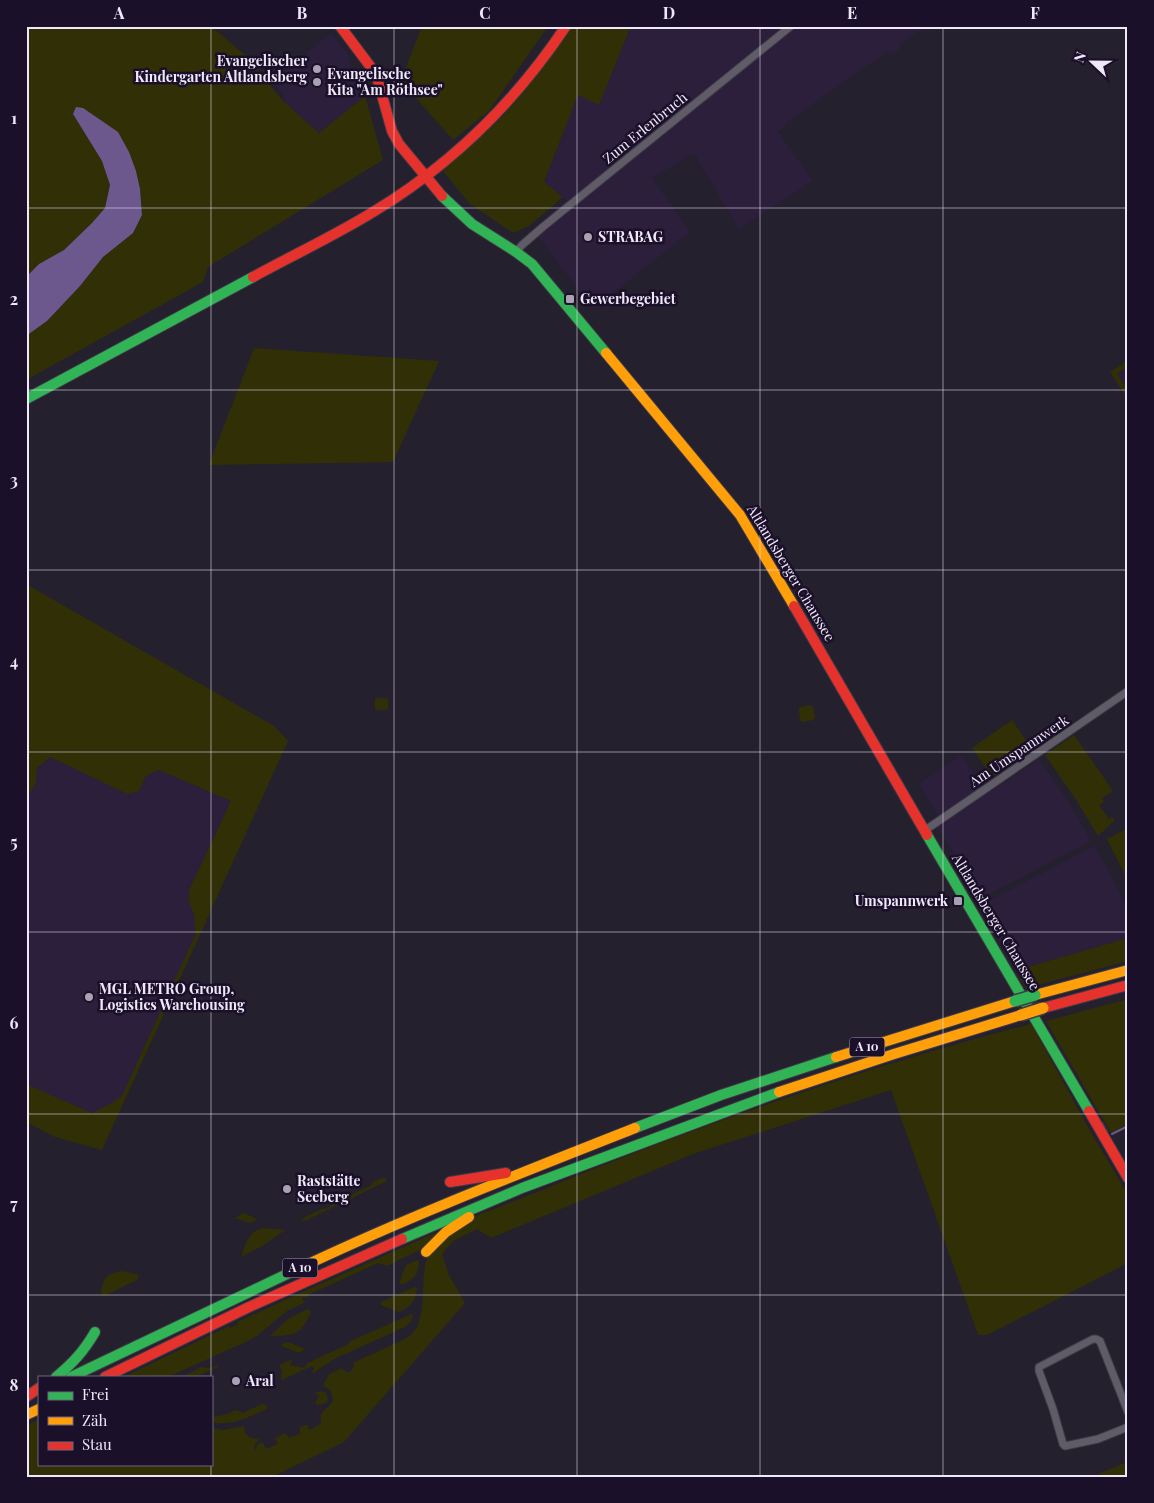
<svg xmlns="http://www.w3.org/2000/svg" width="1154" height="1503" font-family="'Playfair Display',serif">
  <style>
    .built { fill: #2b1f3c }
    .green { fill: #312f06 }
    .water { fill: #6c588c }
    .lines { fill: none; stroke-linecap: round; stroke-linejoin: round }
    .stream { stroke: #6c588c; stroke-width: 2 }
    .street-casing { stroke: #3f3a46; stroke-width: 9 }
    .fast-casing { stroke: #3f3a46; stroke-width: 12 }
    .slow-casing { stroke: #3f3a46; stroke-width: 12 }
    .jam-casing { stroke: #3f3a46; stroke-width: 12 }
    .street { stroke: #605c67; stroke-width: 7 }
    .fast { stroke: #30b455; stroke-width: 10 }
    .slow { stroke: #ff9f0a; stroke-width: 10 }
    .jam { stroke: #e5322d; stroke-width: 10 }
    .fast-bridge-casing { stroke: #3f3a46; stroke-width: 14; stroke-linecap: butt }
    .slow-bridge-casing { stroke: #3f3a46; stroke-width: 14; stroke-linecap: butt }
    .fast-bridge { stroke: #30b455; stroke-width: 11 }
    .slow-bridge { stroke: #ff9f0a; stroke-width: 11 }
    .grid { fill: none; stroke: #eee8f9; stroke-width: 1; stroke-opacity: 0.55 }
    .poi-dot { fill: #a8a2b2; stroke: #1b1029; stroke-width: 2 }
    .labels { text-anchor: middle; stroke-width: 5; stroke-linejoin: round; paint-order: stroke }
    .shield { fill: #1b1029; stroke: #afa7bb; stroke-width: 1 }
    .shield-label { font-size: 12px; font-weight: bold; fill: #eee8f9 }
    .poi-label { font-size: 14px; font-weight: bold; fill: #eee8f9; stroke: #1b1029; text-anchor: start }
    .street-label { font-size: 14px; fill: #eee8f9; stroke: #1b1029 }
    .neatline { fill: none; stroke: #eee8f9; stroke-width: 2 }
    .grid-label { font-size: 16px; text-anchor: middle; font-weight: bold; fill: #eee8f9 }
  </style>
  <rect width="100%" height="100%" fill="#25202d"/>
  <g class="built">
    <path d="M631 26H926L899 45V50L893 54 888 52 832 90 787 123 786 126 778 132 813 181 739 229 694 153 652 178 690 232 593 309 533 230 566 200 544 183 578 94 599 105Z"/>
    <path d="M331 33 349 56 351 70 361 83 365 96 319 133 282 100 285 97 273 81Z"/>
    <path d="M1128 360V399L1110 372Z"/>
    <path d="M962 755 981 784 992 791 1039 759 1068 801 1091 841 982 898 938 828 937 814 919 784Z"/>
    <path d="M50 757 127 794 139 791 146 776 159 770 231 801 188 892 208 917 201 934 126 1096 92 1113 26 1084V799L35 783 37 768Z"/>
    <path d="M1094 846 1106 865 1128 910V938L1017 970 985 916 981 905Z"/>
  </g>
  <g class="green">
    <path d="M26 26H211L247 57 282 100 319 133 365 96 383 160 208 267 203 282 26 380V336L47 321 80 286 103 257 133 233 142 215 140 189 136 171 73 114 102 161 110 185 105 208 92 223 64 250 39 264 26 277V251L29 249 26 248Z"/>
    <path d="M422 26H548L489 111 453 140 401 81Z"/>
    <path d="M570 26H631L599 105 578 95 544 182 563 197 529 226 513 233 469 203 443 171 502 117 522 93Z"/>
    <path d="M254 348 439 361 393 462 209 465Z"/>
    <path d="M1128 360V366L1117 374 1128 390V399L1110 372Z"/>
    <path d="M26 584 274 726 288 741 102 1150 55 1137 28 1123 26 1125V1084L92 1113 110 1104 122 1096 195 935C196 921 194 912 188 900L190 894 188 892 231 801 159 770 146 776 139 791 127 794 50 757 37 768 36 783 26 799Z"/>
    <path d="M377 698H387L388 699V709L386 710H377L375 709V699Z"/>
    <path d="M811 705 813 707 815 718 813 720 803 722 800 720 799 709 800 707Z"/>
    <path d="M1012 720 1032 749 992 777 972 748Z"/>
    <path d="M1074 735 1113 791 1102 798 1104 802 1099 805 1109 819 1112 817 1115 820 1098 836 1075 798 1045 755Z"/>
    <path d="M1128 828V881L1107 839Z"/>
    <path d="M1128 938V961L1026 988 1022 982 1017 970Z"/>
    <path d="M1128 999V1124L1111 1133 1046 1021Z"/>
    <path d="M1031 1024 1092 1134 1128 1195V1263L987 1335H978L891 1090 693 1154 491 1238 477 1229 453 1241 442 1254 449 1275 465 1303 344 1442 276 1475 275 1477H26V1426L39 1419V1464H211V1428L223 1430 244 1426C244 1435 250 1440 260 1438L254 1446 255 1450 257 1449 256 1447 261 1442 264 1444 266 1449 278 1444 275 1438 286 1433 289 1438 301 1433 299 1428 307 1424 309 1430 321 1424C318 1408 329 1411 333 1400L330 1390 323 1386 329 1374 342 1368 346 1372H350L354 1367 353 1363 405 1339V1338C430 1330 419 1277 427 1258 430 1251 453 1230 459 1226 471 1216 489 1211 504 1205 529 1195 555 1185 581 1174 727 1116 879 1063 1031 1024Z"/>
    <path d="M382 1178H385L387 1181 307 1220 303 1221 302 1220 303 1218 324 1208 325 1209 331 1206V1204L372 1185V1183Z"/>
    <path d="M243 1213 258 1219 250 1223 235 1218Z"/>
    <path d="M264 1228 285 1230 264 1245 241 1257C247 1242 247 1232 264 1228Z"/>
    <path d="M446 1228 422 1249 387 1266 378 1263 308 1295V1297H303L302 1300 306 1302 287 1311 258 1335 250 1340 168 1377H123L229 1326 230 1328 238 1324 237 1322 300 1293Z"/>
    <path d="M417 1260 419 1261C419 1275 413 1280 402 1285L399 1283 406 1265Z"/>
    <path d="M123 1271 139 1275 137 1280 104 1296 101 1294C102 1279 107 1273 123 1271Z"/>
    <path d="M414 1287 417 1288C416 1301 410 1307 399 1312L381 1305V1302Z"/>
    <path d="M308 1309 311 1311C302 1334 295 1336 270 1336L288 1319Z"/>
    <path d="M412 1314 413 1315 411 1322 405 1327 334 1359 312 1374 314 1368 312 1366 282 1380 281 1379 282 1371 279 1365 293 1359 290 1365 304 1368 307 1363 349 1344 348 1342Z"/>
    <path d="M288 1342 305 1349 299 1353 281 1346 282 1344Z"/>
    <path d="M217 1365 218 1367 195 1377H182L201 1367 211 1368Z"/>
    <path d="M321 1391 326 1393 328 1398 327 1402 321 1405 315 1404 319 1395 314 1393Z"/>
    <path d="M262 1404 266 1405 267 1409C248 1417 232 1427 211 1422V1417L224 1415 237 1410 243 1413Z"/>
    <path d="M1124 1463 1128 1472V1477H1092Z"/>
  </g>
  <path class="water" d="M76 107 83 108 118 132 129 152 136 171 140 189 142 215 133 233 103 257 80 286 47 321 26 336V277L39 264 64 250 92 223 105 208 110 185 102 161 73 114Z"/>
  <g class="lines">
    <g class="stream">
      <path d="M1102 1123 1107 1132"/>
      <path d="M1112 1134 1128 1126"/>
    </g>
    <g class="street-casing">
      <g id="street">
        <path d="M516 252 522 245 544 226 791 26"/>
        <path d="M924 831 1128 691"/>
        <path d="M1128 1412 1100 1341 1096 1339H1093L1039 1367V1371L1053 1409 1063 1444 1065 1446 1098 1439 1128 1427"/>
      </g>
    </g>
    <g class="fast-casing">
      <g id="fast">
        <path d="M442 196 472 224 516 252 532 264 606 353"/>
        <path d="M26 399 253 277"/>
        <path d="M927 835 1089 1111"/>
        <path d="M635 1128 721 1095 836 1057"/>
        <path d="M402 1239 522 1188 779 1092"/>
        <path d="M56 1377C73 1363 84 1351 95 1332"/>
        <path d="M71 1377 304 1266"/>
      </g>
    </g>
    <g class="slow-casing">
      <g id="slow">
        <path d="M606 353 740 515 794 606"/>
        <path d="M1035 995 1128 970"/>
        <path d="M836 1057 1015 1001"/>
        <path d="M779 1092 894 1054 1021 1015"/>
        <path d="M426 1252 446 1232 469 1217"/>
        <path d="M304 1266C412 1215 524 1172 635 1128"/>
        <path d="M26 1415 39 1409"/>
      </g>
    </g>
    <g class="jam-casing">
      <g id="jam">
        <path d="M340 26 376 74 392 131 399 144 442 196"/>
        <path d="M253 277C293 255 334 236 373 212 451 165 516 101 566 26"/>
        <path d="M794 606 927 835"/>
        <path d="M1043 1008 1128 985"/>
        <path d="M1089 1111 1128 1178"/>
        <path d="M450 1182 506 1173"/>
        <path d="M105 1377 249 1307 402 1239"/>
        <path d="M26 1397 39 1388"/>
      </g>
    </g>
    <use href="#street" class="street"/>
    <use href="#fast" class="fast"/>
    <use href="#slow" class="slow"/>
    <use href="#jam" class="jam"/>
    <g class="fast-bridge-casing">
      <path id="fast-bridge" d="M1015 1001 1035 995"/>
    </g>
    <g class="slow-bridge-casing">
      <path id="slow-bridge" d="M1021 1015 1043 1008"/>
    </g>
    <use href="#fast-bridge" class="fast-bridge"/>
    <use href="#slow-bridge" class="slow-bridge"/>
  </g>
  <path class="grid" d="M211 26V1377M394 26V1477M577 26V1477M760 26V1477M943 26V1477M26 208H1128M26 390H1128M26 570H1128M26 752H1128M26 932H1128M26 1114H1128M26 1295H1128M211 1464V1477"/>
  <g class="poi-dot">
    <circle cx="317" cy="69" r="5"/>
    <circle cx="317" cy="82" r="5"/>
    <circle cx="588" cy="237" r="5"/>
    <rect x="565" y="294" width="10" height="10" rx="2.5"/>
    <rect x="953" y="896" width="10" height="10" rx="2.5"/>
    <circle cx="89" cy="997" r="5"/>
    <circle cx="287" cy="1189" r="5"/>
    <circle cx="236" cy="1381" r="5"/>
  </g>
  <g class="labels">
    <g class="shield">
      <rect x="849.5" y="1037.5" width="35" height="19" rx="4"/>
      <rect x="282.5" y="1258.5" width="35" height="19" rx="4"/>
    </g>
    <g class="shield-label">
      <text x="867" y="1051">A 10</text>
      <text x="300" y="1272">A 10</text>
    </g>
    <g class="poi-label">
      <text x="307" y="66" text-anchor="end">Evangelischer<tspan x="307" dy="16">Kindergarten Altlandsberg</tspan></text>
      <text x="327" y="79">Evangelische<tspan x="327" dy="16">Kita "Am Röthsee"</tspan></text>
      <text x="598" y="242">STRABAG</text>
      <text x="580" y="304">Gewerbegebiet</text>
      <text x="948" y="906" text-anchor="end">Umspannwerk</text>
      <text x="99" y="994">MGL METRO Group,<tspan x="99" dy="16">Logistics Warehousing</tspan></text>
      <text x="297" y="1186">Raststätte<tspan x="297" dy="16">Seeberg</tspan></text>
      <text x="246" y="1386">Aral</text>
    </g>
    <g class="street-label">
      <text transform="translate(645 128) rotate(-39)" y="5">Zum Erlenbruch</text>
      <text transform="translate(791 573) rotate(59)" y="5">Altlandsberger Chaussee</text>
      <text transform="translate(1019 751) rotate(-34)" y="5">Am Umspannwerk</text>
      <text transform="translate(996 922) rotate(59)" y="5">Altlandsberger Chaussee</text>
    </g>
  </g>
  <rect width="1154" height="1503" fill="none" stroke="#1b1029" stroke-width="55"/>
  <rect x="38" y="1376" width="175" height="90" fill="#1b1029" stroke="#6f667c"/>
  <rect x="48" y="1392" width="25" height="8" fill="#30b455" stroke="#6f667c"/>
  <text x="82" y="1400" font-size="15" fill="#eee8f9">Frei</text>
  <rect x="48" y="1417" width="25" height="8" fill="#ff9f0a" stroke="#6f667c"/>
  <text x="82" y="1426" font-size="15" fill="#eee8f9">Zäh</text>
  <rect x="48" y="1442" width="25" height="8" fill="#e5322d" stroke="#6f667c"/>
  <text x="82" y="1450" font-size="15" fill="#eee8f9">Stau</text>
  <g transform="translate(1092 62) rotate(292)" stroke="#1b1029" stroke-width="4" paint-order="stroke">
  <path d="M0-4L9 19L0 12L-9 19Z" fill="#eee8f9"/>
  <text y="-8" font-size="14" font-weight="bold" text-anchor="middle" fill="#eee8f9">N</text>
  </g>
  <rect x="28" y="28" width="1098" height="1448" class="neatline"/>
  <g class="grid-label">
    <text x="119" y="19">A</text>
    <text x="302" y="19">B</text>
    <text x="485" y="19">C</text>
    <text x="669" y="19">D</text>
    <text x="852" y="19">E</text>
    <text x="1035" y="19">F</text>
    <text x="14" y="124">1</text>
    <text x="14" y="305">2</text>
    <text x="14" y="486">3</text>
    <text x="14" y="667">4</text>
    <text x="14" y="848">5</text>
    <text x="14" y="1029">6</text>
    <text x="14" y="1210">7</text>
    <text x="14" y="1391">8</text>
  </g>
</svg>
